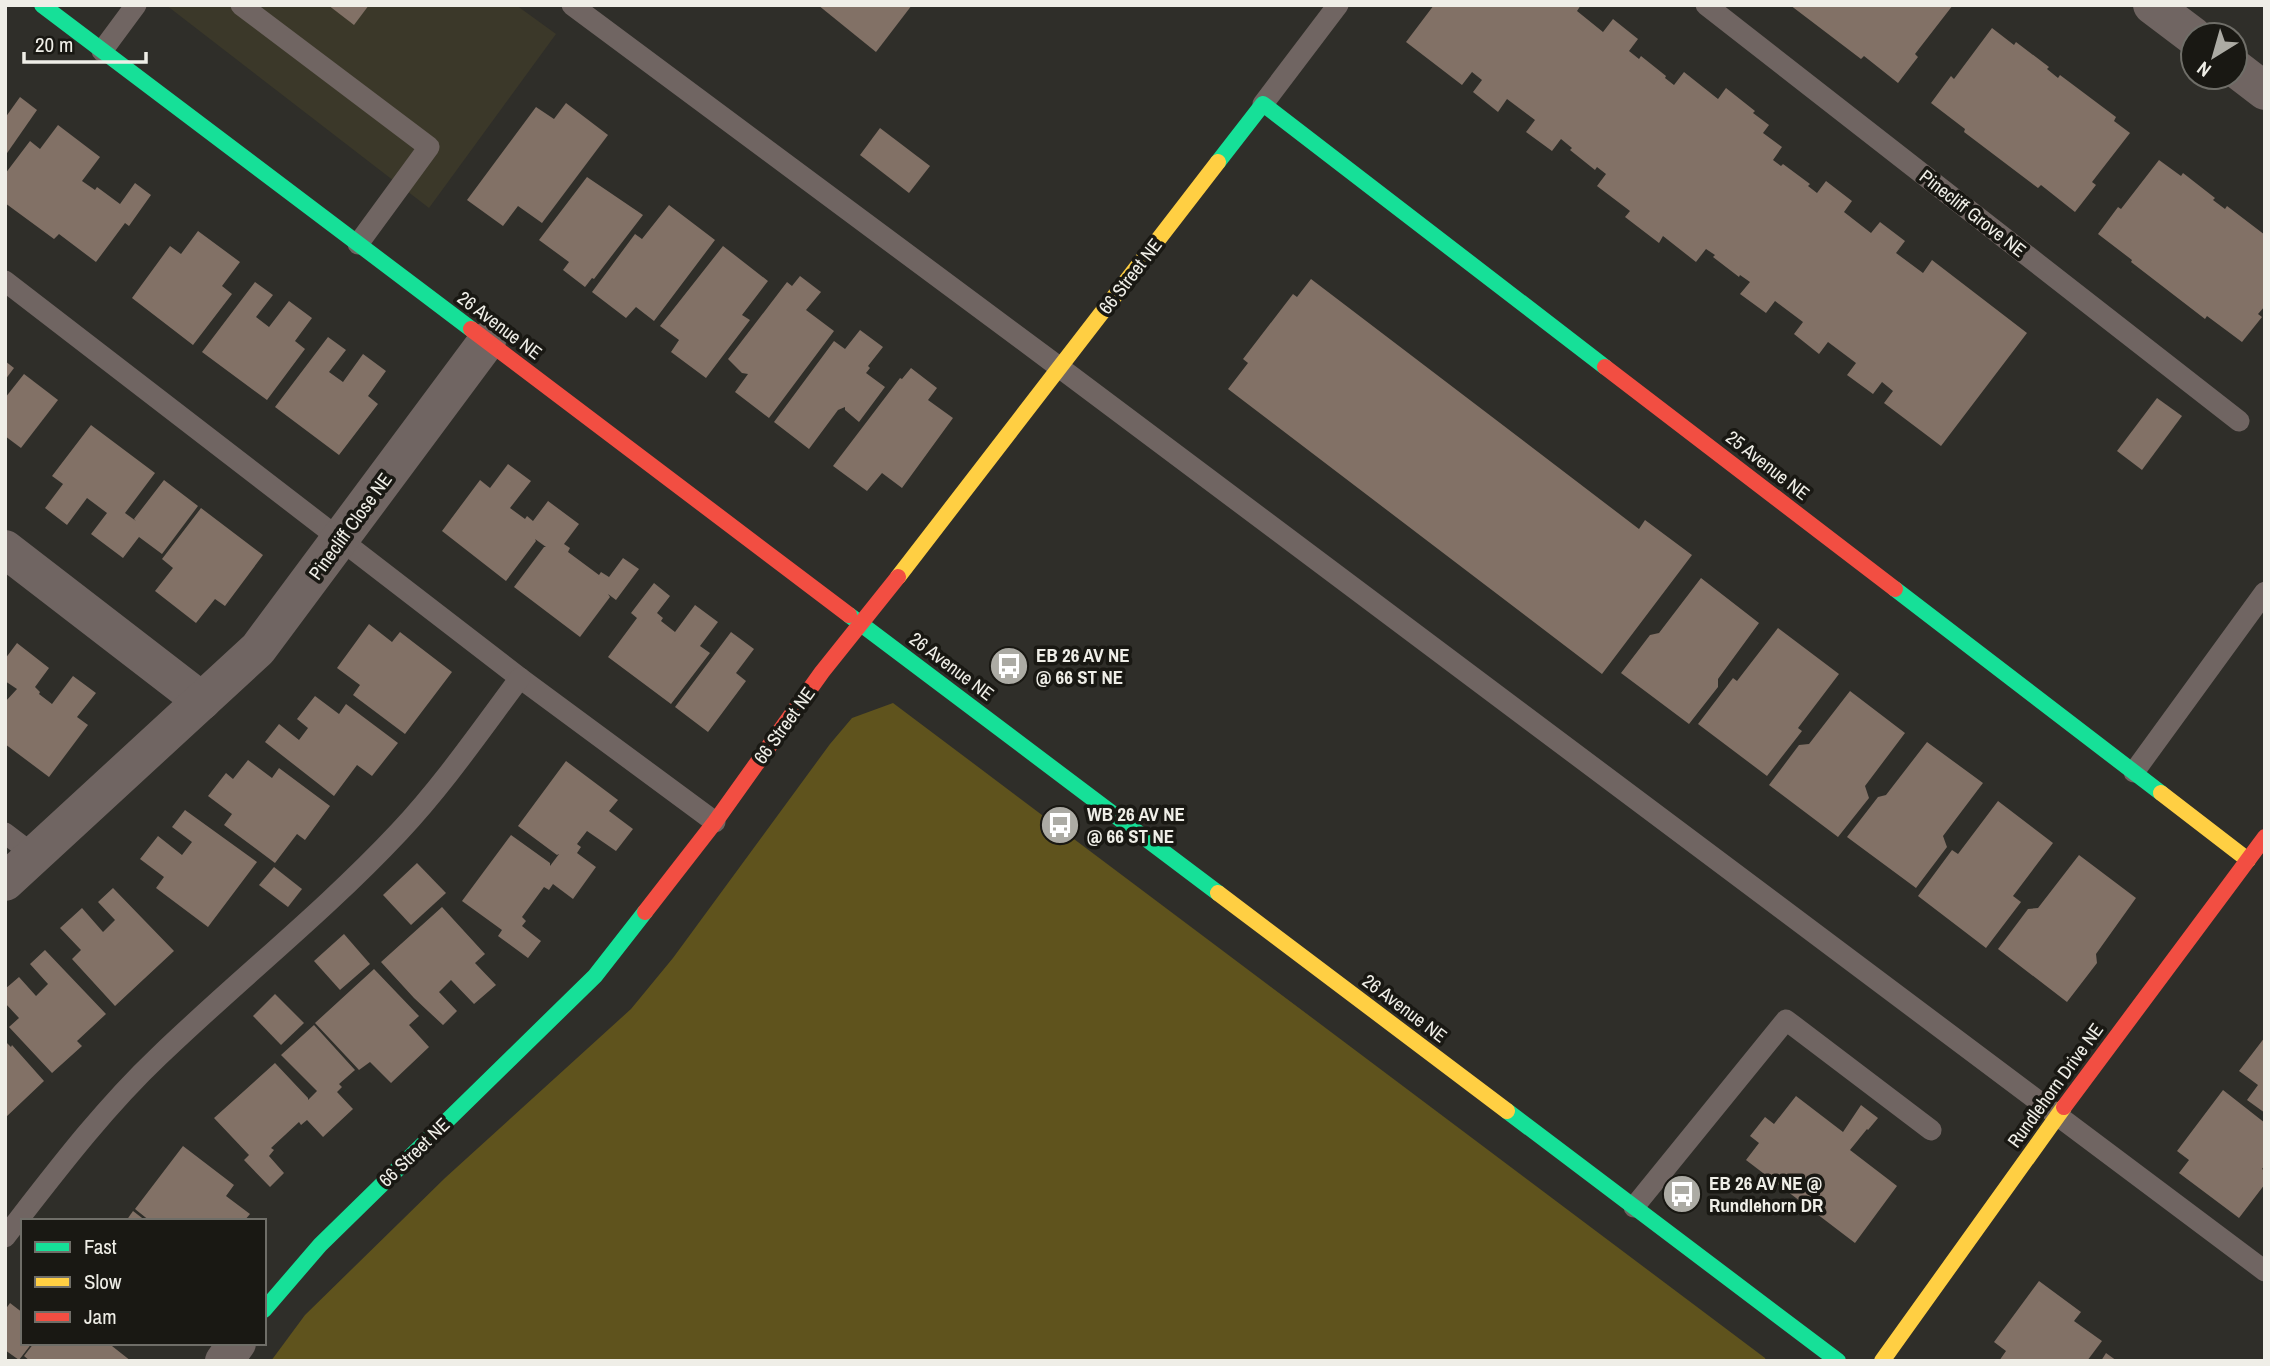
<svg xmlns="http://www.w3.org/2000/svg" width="2270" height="1366" font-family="'Archivo Narrow',sans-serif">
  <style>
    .built { fill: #3b3829 }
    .green { fill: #5f531d }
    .building { fill: #827166 }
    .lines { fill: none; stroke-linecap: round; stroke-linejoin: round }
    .lane { stroke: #706562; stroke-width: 21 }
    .street { stroke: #706562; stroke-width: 38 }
    .fast { stroke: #16e098; stroke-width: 16 }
    .slow { stroke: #ffcf43; stroke-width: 16 }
    .jam { stroke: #f24e42; stroke-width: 16 }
    .labels { text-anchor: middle; stroke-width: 7; stroke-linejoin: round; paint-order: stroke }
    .street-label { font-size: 19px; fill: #efeee7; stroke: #191813 }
    .poi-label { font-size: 19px; font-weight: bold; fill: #efeee7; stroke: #191813; text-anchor: start }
  </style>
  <rect width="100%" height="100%" fill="#2f2e29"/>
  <path class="built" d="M166 5H516L556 34 429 208Z"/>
  <path class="green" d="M893 703 1765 1358 1766 1361H271L305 1315 445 1178 631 1009 673 958 830 744 852 718Z"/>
  <g class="building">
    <path d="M328 5H369L354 25Z"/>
    <path d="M818 5H912L876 52Z"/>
    <path d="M1434 5H1581L1577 11 1603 32 1613 19 1638 39 1629 51 1639 59 1641 56 1666 76 1665 78 1674 85 1684 72 1718 99 1726 88 1755 111 1753 113 1769 125 1763 133 1782 147 1773 160 1781 166 1783 164 1810 184 1808 186 1817 193 1826 181 1852 201 1844 212 1871 233 1880 222 1905 241 1896 253 1923 273 1932 260 2027 333 1941 446 1884 403 1893 391 1882 382 1873 394 1847 375 1856 363 1828 342 1819 354 1794 334 1803 322 1775 301 1766 313 1740 294 1750 282 1740 275 1739 277 1713 257 1715 255 1706 249 1696 262 1663 236 1659 243 1625 217 1630 211 1597 186 1606 174 1597 167 1595 170 1570 150 1572 148 1561 139 1552 151 1526 132 1535 120 1507 99 1498 112 1473 92 1482 80 1472 72 1462 85 1406 42Z"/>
    <path d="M1790 5H1953L1915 54 1918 57 1898 83 1864 56 1861 59Z"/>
    <path d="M1992 28 2014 45 2016 42 2049 67 2047 69 2058 78 2060 75 2116 117 2114 121 2130 133 2092 182 2096 185 2075 212 2041 185 2038 188 1964 132 1965 129 1931 103 1951 76 1954 79Z"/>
    <path d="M20 97 37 110 5 156V118Z"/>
    <path d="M566 103 608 135 542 223 518 206 503 226 467 200 536 107 554 119Z"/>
    <path d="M58 125 100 157 82 181 95 190 97 187 120 204 135 183 151 195 129 226 125 223 96 262 59 234 54 239 5 203V174L30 141 40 149Z"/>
    <path d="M880 128 930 166 909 193 860 155Z"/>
    <path d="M2159 160 2181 176 2183 173 2215 198 2213 200 2225 209 2227 206 2265 235V306L2258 314 2262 317 2242 342 2207 316 2205 319 2131 262 2132 260 2098 234 2118 207 2121 209Z"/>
    <path d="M587 177 643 215 594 279 592 278 585 287 563 270 569 262 539 240Z"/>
    <path d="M669 205 715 240 654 321 636 307 626 318 592 292 635 234 642 239Z"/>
    <path d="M198 231 240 262 222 286 232 294 193 345 132 298 170 246 181 254Z"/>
    <path d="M723 246 768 281 742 315 750 320 706 378 671 352 679 340 660 326Z"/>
    <path d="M800 276 821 292 806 310 834 331 769 418 735 392 748 374 742 373 728 359 787 282 792 286Z"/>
    <path d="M1311 279 1639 529 1645 520 1692 555 1602 674 1228 389 1248 363 1243 359 1293 294 1297 297Z"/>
    <path d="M255 282 273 295 256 317 269 327 289 301 312 318 295 341 305 349 267 400 202 352Z"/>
    <path d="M860 330 883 347 868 366 870 368 866 373 885 387 859 422 845 410V407L838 410 809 449 774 422 834 341 845 349Z"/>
    <path d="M328 337 346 350 329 372 343 382 363 354 386 371 368 396 378 404 339 455 275 407Z"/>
    <path d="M5 361 14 368 5 380Z"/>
    <path d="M911 368 937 388 928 400 953 418 902 488 882 473 867 491 833 466 900 378 902 379Z"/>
    <path d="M24 374 58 400 21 448 5 436V398Z"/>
    <path d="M2157 398 2182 416 2142 470 2117 451Z"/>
    <path d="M91 425 155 473 125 513 136 521 134 519 164 480 198 506 162 554 139 537 123 558 91 534 107 513 87 498 67 525 45 508 63 484 52 476Z"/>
    <path d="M508 464 531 481 510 508 525 519 527 516 533 521 548 501 579 524 564 544 570 548 568 552 599 575 601 572 609 577 623 558 639 569 616 600 608 594 610 597 580 637 514 587 544 547H546L535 539 536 541 506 581 442 531 480 480 490 488Z"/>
    <path d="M201 508 263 555 225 606 215 599 196 623 155 591 173 568 162 559Z"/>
    <path d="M1701 578 1759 623 1718 679V687L1689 724 1621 673 1650 635 1659 633Z"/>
    <path d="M654 583 670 596 657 613 663 618 661 621 675 632 695 605 718 622 700 646 710 653 671 704 608 657 637 618 631 613Z"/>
    <path d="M369 624 392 642 400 632 452 672 405 734 353 695 360 685 337 668Z"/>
    <path d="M1778 628 1839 674 1798 728 1802 731 1767 776 1698 724 1733 678 1737 681Z"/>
    <path d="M731 632 754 649 736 673 746 681 708 732 675 707Z"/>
    <path d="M17 643 49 668 35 687 40 692 39 694 52 704 73 676 96 693 77 717 88 725 49 777 5 744V702L17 689 5 681V659Z"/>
    <path d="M1850 691 1905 733 1865 786 1869 798 1838 837 1769 785 1799 745 1809 744Z"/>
    <path d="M315 696 339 714 346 704 398 743 372 776 357 765 334 796 265 742 279 724 299 740 308 728 297 719Z"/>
    <path d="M1927 742 1983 783 1943 836 1947 847 1916 888 1847 837 1878 797 1886 795Z"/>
    <path d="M248 760 272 778 279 768 330 806 305 840 297 834 275 863 224 825 232 814 208 796 226 773 233 779Z"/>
    <path d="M566 761 618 800 609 811 633 829 616 851 587 831 577 844 581 847 577 853 596 867 573 899 553 884 549 890 544 887 522 917 526 921 522 926 541 941 528 958 498 936 502 930 462 901 511 835 550 863V866L559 854 557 855 518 826Z"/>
    <path d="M1998 801 2053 843 2013 896 2021 902 1986 948 1918 896 1952 850 1958 854Z"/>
    <path d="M185 810 257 862 208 927 156 888 164 877 140 859 158 836 182 855 192 842 172 827Z"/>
    <path d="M2079 855 2136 898 2096 954 2097 963 2067 1002 1998 949 2028 909 2038 908Z"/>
    <path d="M417 863 446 893 411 925 383 895Z"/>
    <path d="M274 867 302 889 288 907 259 885Z"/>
    <path d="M113 888 174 951 115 1006 72 959 81 950 60 928 82 908 103 932 115 920 98 902Z"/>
    <path d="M442 907 485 954 475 963 496 985 474 1004 451 980 439 992 457 1011 443 1025 414 998 381 962Z"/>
    <path d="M344 934 370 964 340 990 314 961Z"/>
    <path d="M45 950 106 1014 77 1041 82 1046 52 1073 9 1027 19 1018 5 1003V989L19 977 36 996 48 984 30 964Z"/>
    <path d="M374 969 419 1016 409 1025 429 1047 391 1083 370 1062 359 1070 315 1023Z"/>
    <path d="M275 994 304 1023 281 1045 253 1016Z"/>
    <path d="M314 1025 355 1070 339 1084 342 1087 337 1092 353 1109 323 1137 307 1120 301 1125 299 1122 271 1148 274 1150 269 1156 284 1173 270 1187 244 1160 249 1155 214 1118 275 1063 308 1098V1100L317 1091 281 1055Z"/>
    <path d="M2265 1037V1113L2247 1100 2258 1085 2239 1071Z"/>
    <path d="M5 1041 11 1047 12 1045 44 1081 5 1118Z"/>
    <path d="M2223 1090 2265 1123V1165L2262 1169 2265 1171V1184L2239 1218 2179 1173 2189 1160 2177 1151Z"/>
    <path d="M1796 1096 1843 1132 1861 1105 1878 1118 1868 1130 1867 1129 1850 1150 1897 1186 1855 1243 1746 1160 1759 1143 1750 1136 1765 1117 1774 1124Z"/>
    <path d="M183 1146 234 1185 226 1196 250 1214 244 1221H150L135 1209Z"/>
    <path d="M133 1211 146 1221H126Z"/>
    <path d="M2039 1281 2081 1312 2074 1321 2102 1341 2087 1361H1999L2006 1351 1994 1342Z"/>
    <path d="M10 1303 23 1313V1343H32L19 1360 5 1350V1310Z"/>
    <path d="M34 1343H114L112 1346 131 1361H30L24 1356Z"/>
    <path d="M2106 1353 2117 1361H2101Z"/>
  </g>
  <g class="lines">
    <g class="lane">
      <path d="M241 5 429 147 358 244"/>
      <path d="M572 5 1059 367 2265 1271"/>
      <path d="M1706 5 2239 421"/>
      <path d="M102 51 136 5"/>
      <path d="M1263 104 1338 5"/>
      <path d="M5 281 520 678 715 822"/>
      <path d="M2134 772 2265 592"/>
      <path d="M5 833 34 855"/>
      <path d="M1634 1207 1786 1020 1931 1130"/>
      <path d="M5 1237C54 1174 102 1110 159 1056 238 980 324 912 399 832 444 784 481 730 520 678"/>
    </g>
    <g class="street">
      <path d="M2152 5 2193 36"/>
      <path d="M2235 68 2265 91"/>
      <path d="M5 549 202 701"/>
      <path d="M5 882 258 649 487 341"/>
      <path d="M224 1361 237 1343"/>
    </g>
    <g class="fast">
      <path d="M42 5 471 329"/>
      <path d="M1218 162 1263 104 1605 367"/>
      <path d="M1895 589 2161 793"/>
      <path d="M849 615 1218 893"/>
      <path d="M1507 1111 1838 1361"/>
      <path d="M264 1310 320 1245 595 976 645 912"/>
    </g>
    <g class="slow">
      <path d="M898 577 1218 162"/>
      <path d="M2161 793 2248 860"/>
      <path d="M1218 893 1507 1111"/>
      <path d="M1882 1361 2064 1107"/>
    </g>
    <g class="jam">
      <path d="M471 329 849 615"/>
      <path d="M1605 367 1895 589"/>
      <path d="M645 912 715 822 822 672 898 577"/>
      <path d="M2064 1107 2265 837"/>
    </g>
  </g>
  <defs>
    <g id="bus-disc" transform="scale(2.0125)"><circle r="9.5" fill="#acaba4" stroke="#191813"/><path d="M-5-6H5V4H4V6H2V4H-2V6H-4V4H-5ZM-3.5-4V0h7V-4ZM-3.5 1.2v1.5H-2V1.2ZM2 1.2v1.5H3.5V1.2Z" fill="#fff"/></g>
  </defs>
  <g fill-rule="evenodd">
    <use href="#bus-disc" x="1009" y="666"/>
    <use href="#bus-disc" x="1060" y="825"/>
    <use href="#bus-disc" x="1682" y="1194"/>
  </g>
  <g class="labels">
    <g class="street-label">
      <text transform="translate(1973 213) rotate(38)" y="7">Pinecliff Grove NE</text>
      <text transform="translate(1130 276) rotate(-52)" y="7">66 Street NE</text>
      <text transform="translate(500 325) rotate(37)" y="7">26 Avenue NE</text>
      <text transform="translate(1768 465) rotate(38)" y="7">25 Avenue NE</text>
      <text transform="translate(350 526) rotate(-54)" y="7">Pinecliff Close NE</text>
      <text transform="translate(952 666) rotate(37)" y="7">26 Avenue NE</text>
      <text transform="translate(784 725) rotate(-54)" y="7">66 Street NE</text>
      <text transform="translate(1405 1008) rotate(37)" y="7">26 Avenue NE</text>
      <text transform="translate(2055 1085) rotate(-54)" y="7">Rundlehorn Drive NE</text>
      <text transform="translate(414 1152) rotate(-44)" y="7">66 Street NE</text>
    </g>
    <g class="poi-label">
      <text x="1036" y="662">EB 26 AV NE<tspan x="1036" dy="22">@ 66 ST NE</tspan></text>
      <text x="1087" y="821">WB 26 AV NE<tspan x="1087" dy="22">@ 66 ST NE</tspan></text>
      <text x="1709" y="1190">EB 26 AV NE @<tspan x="1709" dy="22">Rundlehorn DR</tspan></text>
    </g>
  </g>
  <rect width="2270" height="1366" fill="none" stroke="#efeee7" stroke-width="14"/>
  <rect x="21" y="1219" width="245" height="126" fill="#191813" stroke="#6f6e68" stroke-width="2"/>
  <rect x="35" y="1242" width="35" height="10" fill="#16e098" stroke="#6f6e68" stroke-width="2"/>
  <text x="84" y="1254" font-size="21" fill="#efeee7">Fast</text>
  <rect x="35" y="1277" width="35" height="10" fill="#ffcf43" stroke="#6f6e68" stroke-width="2"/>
  <text x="84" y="1289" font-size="21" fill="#efeee7">Slow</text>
  <rect x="35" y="1312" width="35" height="10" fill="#f24e42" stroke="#6f6e68" stroke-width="2"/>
  <text x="84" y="1324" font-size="21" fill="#efeee7">Jam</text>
  <g transform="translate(2214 56) rotate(217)"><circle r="33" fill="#191813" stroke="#6f6e68" stroke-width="2"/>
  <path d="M0-5L12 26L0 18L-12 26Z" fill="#acaba4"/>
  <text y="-10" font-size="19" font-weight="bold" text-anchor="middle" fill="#efeee7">N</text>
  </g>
  <path d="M24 52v10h122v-10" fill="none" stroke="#efeee7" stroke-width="3.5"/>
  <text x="35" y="52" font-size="21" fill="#efeee7" stroke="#191813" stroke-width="5" paint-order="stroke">20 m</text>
</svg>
